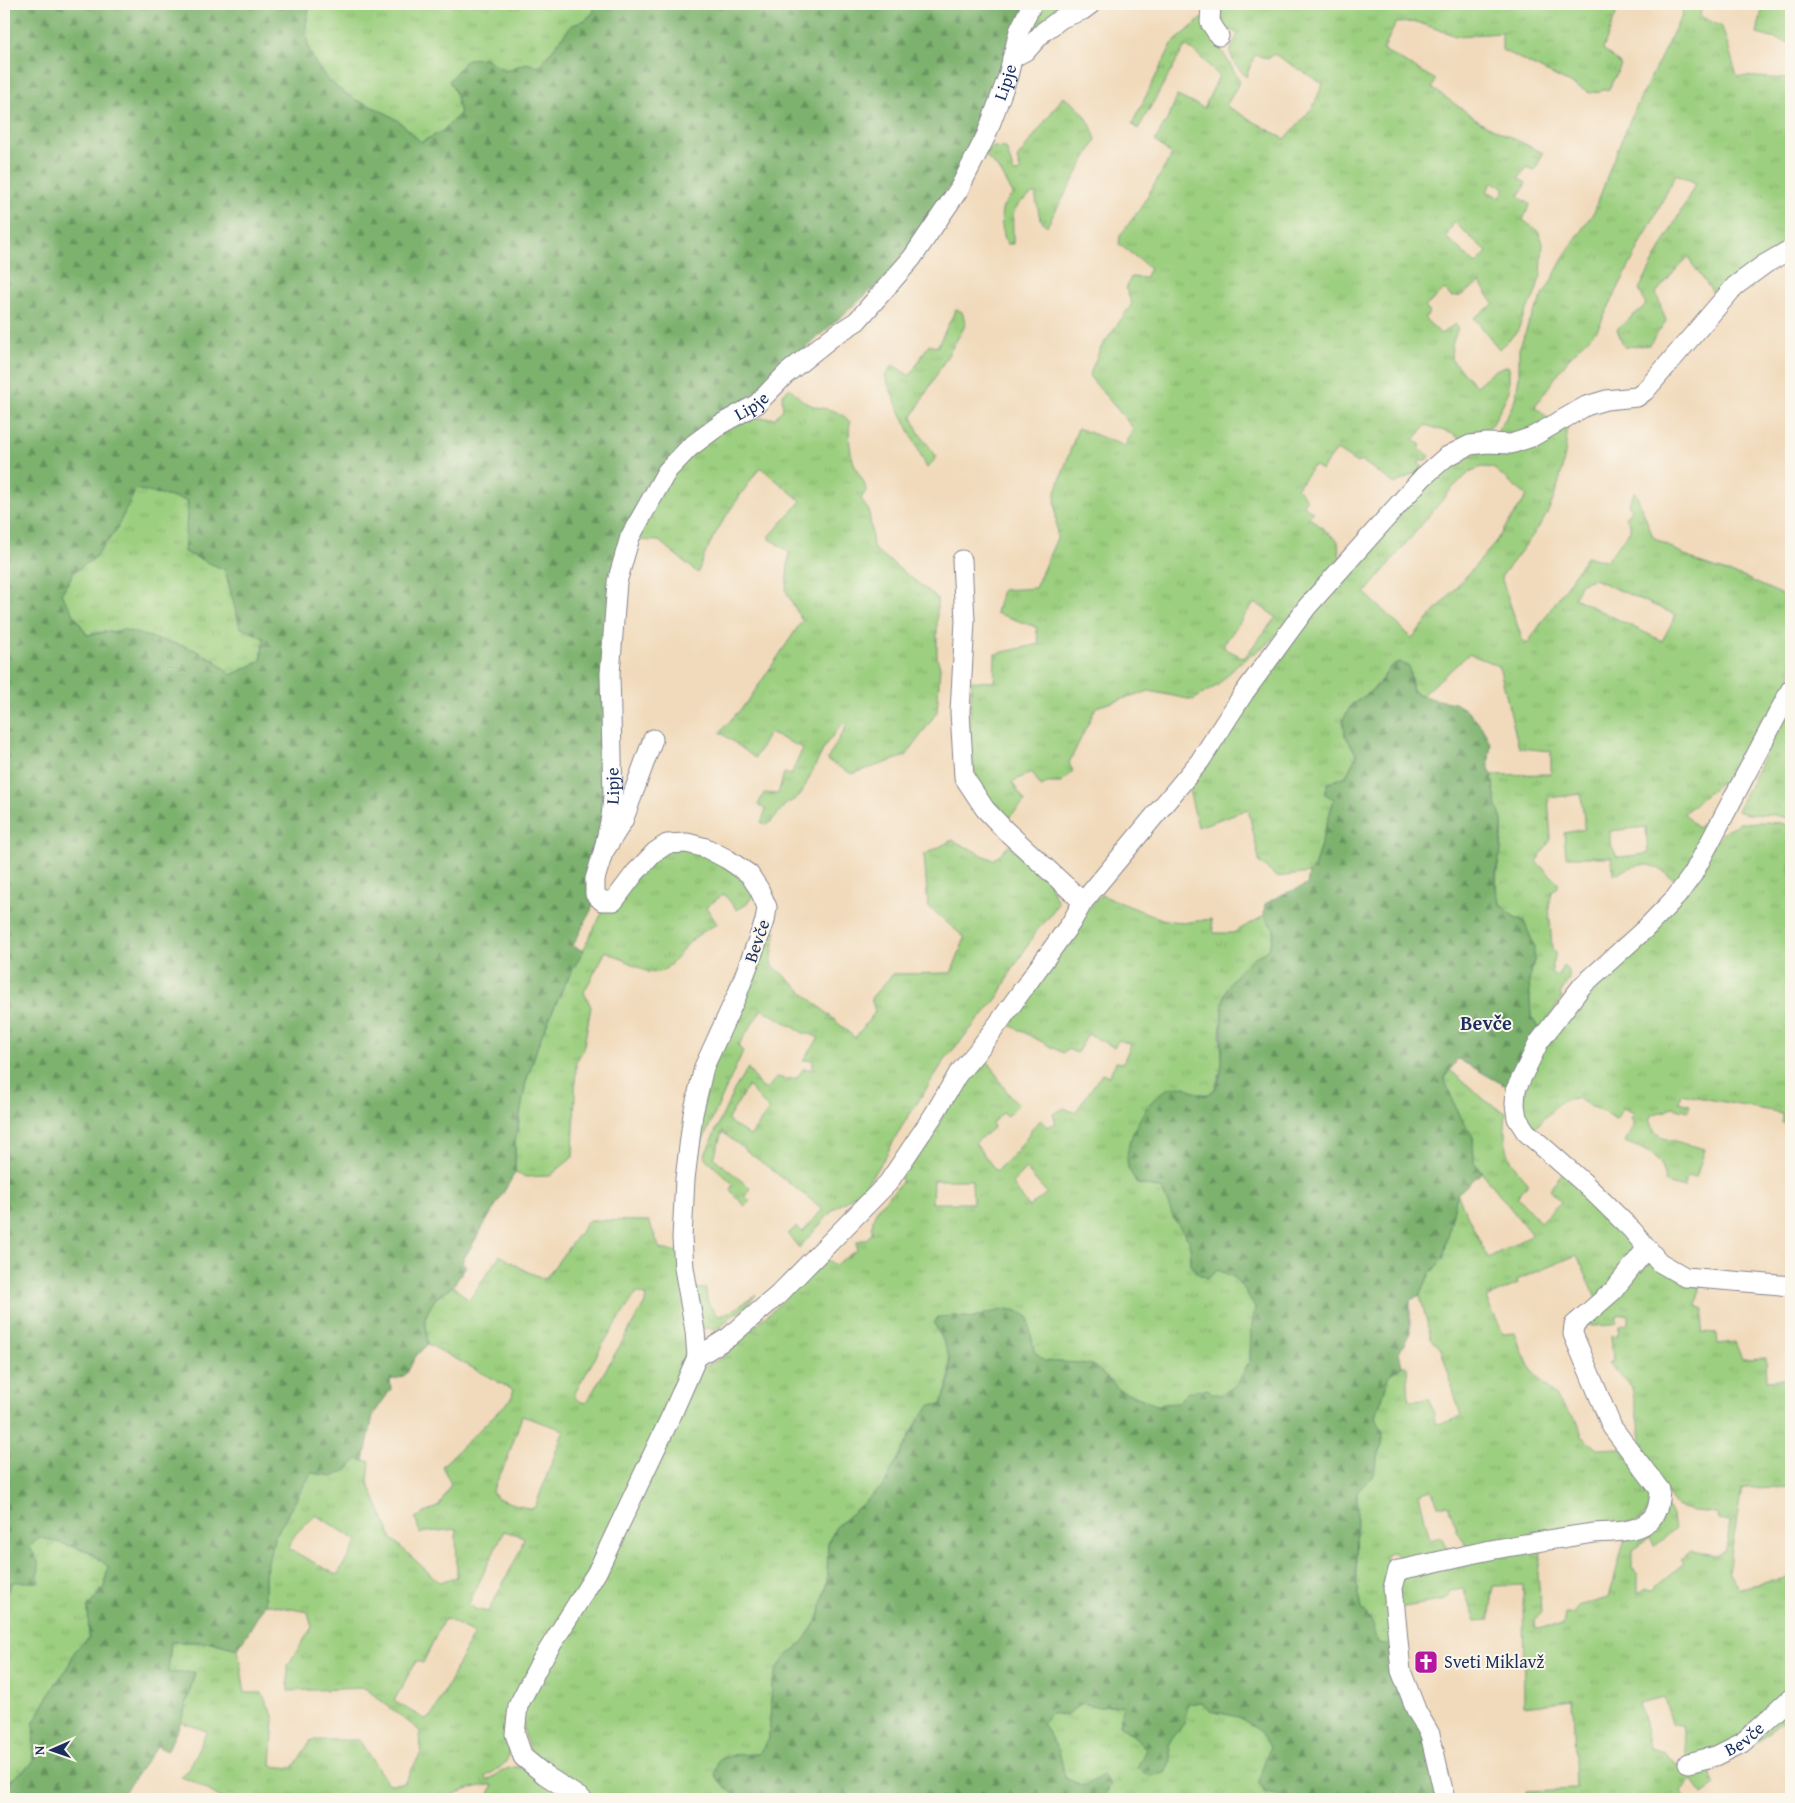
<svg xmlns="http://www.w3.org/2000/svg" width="1795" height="1803" font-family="'Gentium Book Plus',serif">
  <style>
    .grass { fill: url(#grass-tufts); stroke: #5c7f6e; fill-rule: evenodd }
    .forest { fill: url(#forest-firs); stroke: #4c7066; fill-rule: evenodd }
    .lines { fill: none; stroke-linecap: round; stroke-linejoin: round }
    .street-casing { stroke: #86848c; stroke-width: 21 }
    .street { stroke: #fff; stroke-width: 19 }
    .labels { text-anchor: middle; stroke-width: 4; stroke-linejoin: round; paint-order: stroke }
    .street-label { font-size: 18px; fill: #1b2f5e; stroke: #fbf7ec }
    .poi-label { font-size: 18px; fill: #1b2f5e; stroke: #fbf7ec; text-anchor: start }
    .quarter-label { font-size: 20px; font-weight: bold; fill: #1b2f5e; stroke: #fbf7ec }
  </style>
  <defs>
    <pattern id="grass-tufts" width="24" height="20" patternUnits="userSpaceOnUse" patternTransform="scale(1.25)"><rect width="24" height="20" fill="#9ccf7f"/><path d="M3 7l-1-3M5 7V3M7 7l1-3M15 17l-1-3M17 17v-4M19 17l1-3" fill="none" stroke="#86b270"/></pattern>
    <pattern id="forest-firs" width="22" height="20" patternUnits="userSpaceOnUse" patternTransform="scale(1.25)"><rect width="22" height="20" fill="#7db26e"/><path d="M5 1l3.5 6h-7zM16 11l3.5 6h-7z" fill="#66915e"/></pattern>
  </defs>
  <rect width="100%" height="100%" fill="#fbf7ec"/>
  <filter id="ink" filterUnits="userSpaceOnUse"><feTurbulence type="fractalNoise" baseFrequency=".02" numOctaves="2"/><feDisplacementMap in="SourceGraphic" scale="10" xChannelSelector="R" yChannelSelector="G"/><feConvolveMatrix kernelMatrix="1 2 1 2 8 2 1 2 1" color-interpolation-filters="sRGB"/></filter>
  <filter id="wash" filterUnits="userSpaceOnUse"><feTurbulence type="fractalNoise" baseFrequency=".0096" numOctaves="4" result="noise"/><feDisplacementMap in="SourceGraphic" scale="20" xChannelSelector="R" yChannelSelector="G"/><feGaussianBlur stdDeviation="1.12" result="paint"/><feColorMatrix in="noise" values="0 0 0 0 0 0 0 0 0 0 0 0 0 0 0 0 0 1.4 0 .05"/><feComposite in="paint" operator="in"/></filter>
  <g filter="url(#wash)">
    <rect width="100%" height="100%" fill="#f1dabb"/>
    <g class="grass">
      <path d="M311 4H591L594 12 585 20 571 26 539 67 526 63 505 71 485 58 449 81 455 92 460 114 441 132 421 142C412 134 403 123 392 117 379 108 364 105 351 97 317 77 296 43 311 4Z"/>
      <path d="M1036 4H1072L1052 17 1027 44 1025 29Z"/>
      <path d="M1217 4H1483L1485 5 1617 4 1616 14 1603 49 1621 65 1609 89 1590 93 1502 50V33L1456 36 1417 22 1396 23 1383 50 1436 80 1432 88 1482 123 1543 153 1535 170 1526 167 1519 178 1526 183 1519 197 1530 204 1523 220 1539 232 1543 243 1541 275 1534 297 1524 315 1517 332 1499 349 1474 318 1494 304 1480 283 1460 296 1451 297 1445 289 1425 307 1430 313 1424 318 1441 334 1455 324 1458 327 1452 345 1451 359 1476 386 1495 370 1506 366 1509 367V391L1493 424 1483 432 1462 440 1453 434 1426 425 1414 440 1421 445 1419 449 1430 456 1427 460H1420L1419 464 1424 468 1395 484 1362 461 1357 463 1337 450 1321 470 1314 465 1297 488 1307 499 1303 505 1313 512 1309 517 1338 541 1339 554 1341 557 1270 642 1238 664 1218 685 1193 700 1149 691 1096 707 1069 763 1073 771 1061 783H1047L1041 787 1032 772 1012 782 1025 802 1005 821C1000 815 992 808 987 801 971 777 969 740 970 711 970 700 973 692 971 681L994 682 995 654 1039 644 1036 627 996 613 1002 590 1035 588 1057 538 1055 495 1078 428 1125 446 1133 428 1089 376 1100 349 1132 304 1126 289 1131 277 1145 278 1150 268 1119 244 1120 236 1139 210 1172 155 1155 141 1169 116 1177 96 1204 108 1219 76 1196 53 1185 46 1138 129 1132 124 1172 44 1202 18 1240 81 1226 106 1285 139 1313 107 1323 84 1274 54 1268 59 1255 54 1246 77C1239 69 1227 57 1232 46 1234 42 1236 39 1238 34L1231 30H1220ZM1492 182 1505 188 1500 198 1487 191ZM1454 222 1487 252 1476 264 1446 237ZM1253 604H1257L1276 617 1244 658 1224 648V644Z"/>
      <path d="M1685 4H1702L1700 16 1722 27 1737 76 1791 79V242L1717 298 1687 257 1656 293 1666 321 1649 345 1624 347 1617 329 1646 305 1639 289 1696 183 1676 174 1597 330 1569 358 1535 406 1550 420 1525 433 1498 438V430L1509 413 1515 399 1519 377V349L1530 320 1565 255 1595 210 1612 163 1632 115 1681 17Z"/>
      <path d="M1763 4H1791V43L1757 34Z"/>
      <path d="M1063 97C1083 109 1089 118 1096 140L1047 226 1040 219 1035 193C1006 208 1014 217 1013 244H1007C1003 236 999 215 1003 207 1005 202 1010 198 1013 194L1001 172 984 154 993 147 1006 148 1014 173 1021 172 1017 159Z"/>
      <path d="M956 309 962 312 966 324 912 417 919 433 937 457 927 468 896 403 885 376 893 365 910 376 929 344 937 347Z"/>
      <path d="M790 388C795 393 800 399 805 402 822 412 835 405 850 422 848 437 850 453 855 466 859 477 865 479 866 491L861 499 869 511 873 548 937 598V658L940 667 937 712 906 756 852 774 827 760 846 726 844 722 826 744 800 796 785 805 771 822 766 824 761 823 766 809 758 805 764 793 778 794 784 773 791 775 803 748 769 733 755 758 720 732 748 701 802 621 786 591 789 552 768 538 801 501 760 467C737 501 710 534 698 573L659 541 634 540 676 468 728 427 755 418H775L783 409 782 395Z"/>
      <path d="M1567 423C1568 453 1558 496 1543 521 1530 540 1515 559 1501 577L1522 639 1527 644 1587 556 1596 559 1607 560 1630 530V522L1625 518 1632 507 1628 505 1635 491 1653 537 1699 563 1746 578 1791 599V679L1731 794 1720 783 1684 813 1697 828 1711 816 1718 820 1678 880C1670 878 1665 872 1658 868 1641 860 1628 869 1613 875L1612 857H1566L1564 833 1585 829 1581 794 1548 798 1551 839 1536 862 1558 882V887L1552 892 1549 906 1552 949 1556 952 1551 973 1558 976 1563 966 1569 971V979L1560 994 1562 998 1540 1030 1531 1017 1529 981 1534 960 1524 921C1475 902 1507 859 1502 821 1501 815 1497 809 1496 803 1494 794 1494 784 1492 775L1551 774V751L1519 748 1499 666 1469 654 1422 695 1413 692 1409 667 1391 666C1379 684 1370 694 1352 704L1345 735 1357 755 1334 799 1314 868 1309 873 1277 877 1260 863 1248 809 1198 827 1188 786 1264 668 1414 497 1453 463 1476 453ZM1482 467 1493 468 1527 496 1491 548 1412 638 1365 593 1452 488 1471 471ZM1594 579 1676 615 1662 641 1574 598 1581 583ZM1646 827 1648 854 1617 857 1610 842V831Z"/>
      <path d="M136 489 188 501 185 552 225 570 240 627 264 638 261 661 231 675 215 660 195 650 180 645 107 631 87 635 61 594 74 572 93 559 115 532Z"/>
      <path d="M1791 702V819L1775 815 1747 814 1737 811Z"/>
      <path d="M1763 822 1781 823 1791 826V1125L1782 1123V1113L1681 1094 1679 1102 1690 1105 1688 1111 1673 1107 1667 1111 1652 1114 1649 1120 1654 1131 1663 1138 1705 1149 1696 1178 1688 1176 1684 1188 1666 1183 1660 1162 1649 1152 1625 1142 1635 1123 1631 1119 1634 1113 1623 1108 1616 1119 1576 1098C1554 1099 1549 1118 1535 1127 1506 1111 1539 1054 1549 1033L1726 830 1740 823Z"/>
      <path d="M952 840 993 860 1010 845 1049 882 1058 903 1047 920 1038 929 1009 975 999 996 946 1058 901 1128 885 1157 862 1190 834 1209 799 1248 788 1234 796 1227 803 1232 823 1209 722 1132 714 1158 750 1188 745 1196 750 1201 745 1206 730 1190 733 1184 704 1157 734 1090 748 1068 759 1085 766 1090 777 1077 786 1079 797 1078 803 1069H813V1060H803L819 1038 810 1034H805L762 1009 738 1046 743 1051 697 1153 707 1081 766 935 772 931H776L771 964 855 1038 875 1012 871 998 893 974 951 973 965 938 928 906 924 855ZM748 1086 769 1110 750 1136 732 1124 728 1119Z"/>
      <path d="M688 846 729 865 755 892 747 904 737 910 724 894 706 907 717 924C706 930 696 935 688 944 677 955 667 977 648 972L606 951 584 992 591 1007 583 1050 576 1062 573 1157 550 1176 526 1177 515 1173V1143L526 1082 540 1039 564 986 604 909 660 853Z"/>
      <path d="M1101 895 1162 919 1183 923 1211 919 1214 933H1233L1264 916 1274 929 1272 940 1266 952 1255 957 1225 994 1220 1034 1223 1065 1214 1090 1208 1094H1197L1184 1086 1128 1167 1137 1184 1162 1189 1174 1219 1190 1242 1191 1264 1207 1278 1218 1270 1234 1277 1245 1290 1255 1308 1251 1330 1250 1361 1237 1384 1222 1395 1188 1392 1177 1403 1156 1405 1120 1390 1093 1365 1045 1361 1034 1351 1028 1317 988 1313 974 1318 954 1316 934 1323 944 1341 949 1356 950 1378 941 1405 918 1421 884 1485 836 1527 828 1543 827 1582 819 1617 802 1643 785 1658 777 1669 772 1685 769 1739 759 1754 730 1755 740 1799H749H591L533 1754C521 1736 522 1720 526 1700L700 1369 722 1358 731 1348 787 1297 823 1257 835 1265 857 1250V1242L861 1240H866L872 1233C871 1206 887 1201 902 1182L900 1177 931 1132 938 1126 957 1088 978 1058C993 1060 996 1076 1003 1086 1008 1093 1013 1099 1018 1105L1007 1116 1003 1113 992 1123 994 1127 975 1143 996 1171 1017 1151 1035 1125 1041 1120 1047 1127 1056 1123 1053 1114 1064 1108 1075 1113 1102 1073 1109 1076 1116 1062 1123 1063 1131 1044 1119 1040 1114 1047 1088 1034 1077 1053 1067 1049 1063 1053 1008 1024 1084 914ZM1026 1169 1047 1193 1029 1207 1012 1183ZM933 1180H972L973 1203H932Z"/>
      <path d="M1450 1070 1486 1101 1506 1113C1503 1147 1506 1157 1528 1184L1517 1197 1540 1222 1561 1202 1549 1189 1564 1171 1583 1186 1637 1250 1598 1302 1577 1255 1517 1280 1518 1284 1486 1298C1491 1311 1498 1321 1503 1334L1514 1333 1529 1366 1537 1377 1578 1422 1582 1436 1598 1449 1622 1448 1656 1498 1641 1521 1470 1550 1458 1532 1448 1505H1438L1431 1490 1419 1494 1430 1540 1441 1537 1448 1550 1402 1563 1393 1551 1385 1555 1389 1565V1597L1392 1645 1378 1644 1373 1624 1362 1609 1356 1580 1357 1492 1372 1477 1382 1444 1383 1432 1376 1417 1390 1374 1402 1366H1407L1409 1400 1430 1399 1436 1424 1447 1422 1461 1416 1441 1349 1431 1338 1420 1295 1430 1273 1443 1259 1457 1194 1488 1258 1527 1238 1531 1234 1474 1162 1473 1137 1458 1113 1443 1078Z"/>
      <path d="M589 1220 649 1221 660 1249 679 1252 690 1326 688 1367 509 1734C510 1763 509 1762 485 1777L488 1780C497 1775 507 1766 517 1767 530 1767 561 1791 573 1799H545L535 1794 529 1799H487L493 1785C475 1785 458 1793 441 1799H223L192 1781 181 1777 190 1767 207 1731 181 1722 195 1673H168L171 1642H211L238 1649 245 1693H262L274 1718 271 1766 293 1768 311 1740H359L388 1784 404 1783 421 1753 420 1731 365 1688 288 1691V1665L312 1627 308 1612 265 1604V1575L274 1538 311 1473 328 1475 347 1470 359 1458 370 1462 368 1482 392 1539 439 1582 457 1577 456 1529 420 1533 415 1518 439 1506 451 1484 442 1466 512 1398 513 1390 428 1344C424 1311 424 1305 453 1286L469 1300 500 1255 526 1271 545 1279ZM637 1292 646 1296 645 1303 586 1403 579 1401 575 1397V1393L603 1344ZM522 1416 564 1430 535 1507 530 1509 496 1498 492 1492 507 1460ZM316 1515 358 1541 337 1575 289 1549C293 1531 304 1527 316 1515ZM504 1531 524 1537 520 1551 488 1612 475 1609 469 1603ZM447 1619 474 1633 432 1716 426 1720 394 1701 416 1661 423 1663 443 1621Z"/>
      <path d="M1644 1262H1652L1696 1282 1699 1289 1697 1306 1704 1309 1702 1333 1717 1334 1718 1344 1735 1342 1742 1359 1766 1358 1767 1380 1791 1378V1487L1742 1488 1728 1572 1739 1588 1791 1577V1714L1761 1739 1743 1750 1687 1759 1682 1725 1672 1724 1664 1697 1639 1703 1649 1748 1664 1752 1677 1765 1696 1769 1709 1770 1716 1785 1703 1794 1692 1779 1681 1791 1686 1799H1527L1526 1791 1576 1789 1573 1700 1524 1706 1523 1585 1494 1586 1489 1620 1476 1621 1463 1589 1450 1591 1446 1600 1398 1608 1399 1584 1407 1572 1542 1546 1538 1573 1541 1612 1535 1620 1536 1628 1563 1626 1565 1614H1574L1578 1606 1609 1598 1626 1534 1665 1505 1672 1515 1674 1530 1655 1546 1650 1538 1632 1550V1568L1638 1574V1593L1647 1588 1653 1589 1684 1563 1681 1560 1691 1551 1716 1555 1726 1550 1730 1522 1718 1520 1717 1513 1693 1511 1676 1506 1636 1449 1640 1448 1642 1438 1632 1388 1608 1363 1613 1361 1611 1336 1618 1335 1619 1326 1628 1324V1314L1617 1315V1323L1612 1325 1591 1326 1589 1323Z"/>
      <path d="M691 1288 706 1289C706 1301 710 1308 719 1316L730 1312 756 1295 742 1310 731 1316 721 1327 714 1329 701 1328Z"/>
      <path d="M39 1537 88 1551 108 1566 104 1587 88 1607 89 1638 76 1649 67 1669 56 1683 34 1722 33 1763 11 1780 4 1781V1598L30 1547Z"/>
      <path d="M1202 1702 1210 1711 1239 1717 1261 1731 1270 1746 1266 1793 1299 1799H1107L1105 1795 1065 1778 1059 1751 1041 1723 1051 1713 1066 1715 1081 1703 1100 1707 1123 1705 1119 1725 1134 1736 1147 1749 1171 1761 1169 1743 1185 1722 1188 1704Z"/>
    </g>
    <g class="forest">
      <path d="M4 4H311C296 43 317 77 351 97 364 105 379 108 392 117 403 123 412 134 421 142L441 132 460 114 455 92 449 81 467 59 485 58 505 71 526 63 539 67 571 26 585 20 594 12 591 4H1025L998 85 964 165 911 243 885 278 749 397 727 413 632 516 594 904 573 946 583 951 564 986 540 1039 526 1082 515 1143V1173L462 1262 466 1266 453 1286 436 1297 425 1317 428 1344C424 1348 419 1352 416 1356 406 1371 412 1376 390 1380L391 1389 373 1415 364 1461 358 1459 347 1470 332 1477 328 1475 311 1473 274 1538 265 1575V1604L238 1649 211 1642H171L168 1673 195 1672 181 1722 167 1751 157 1746 125 1791 118 1799H4V1781L11 1780 33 1763 34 1722 56 1683 67 1669 76 1649 89 1638 88 1607 104 1587 108 1566 88 1551 39 1537 30 1547 39 1564 38 1582H12L4 1598ZM136 489 188 501 184 552 225 570 240 627 264 638 261 661 231 675 215 661 195 650 180 645 124 630 87 635 61 594 74 572 93 559 115 532Z"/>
      <path d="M1400 662 1409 667 1413 692 1433 699 1455 703 1468 711 1481 726 1491 744 1488 766 1492 775 1496 803 1502 821 1501 851 1496 872V891L1501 905 1514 917 1524 921 1534 945V960L1529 981 1531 1017 1540 1030 1514 1087 1506 1086 1458 1059 1444 1078 1458 1113 1473 1137 1474 1162 1482 1172 1457 1194 1443 1259 1430 1273 1420 1295 1410 1301V1333L1399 1353 1402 1366 1390 1374 1376 1417 1383 1432 1382 1444 1372 1477 1357 1492 1356 1580 1362 1609 1373 1624 1378 1643 1392 1645 1429 1742 1439 1799H1299L1266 1793 1258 1782 1270 1746 1261 1732 1239 1717 1210 1711 1202 1702 1188 1704 1185 1722 1169 1743 1171 1761 1165 1773 1149 1776 1137 1768 1146 1749 1134 1736 1119 1725 1123 1705 1100 1707 1082 1703 1066 1715 1051 1713 1042 1723 1059 1751 1065 1778 1084 1786 1103 1775 1111 1784 1105 1795 1107 1799H740L722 1785 715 1774 718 1761 730 1755 758 1754 769 1739 772 1685 777 1669 785 1658 802 1643 819 1617 827 1582 828 1543 836 1527 884 1485 918 1421 930 1405H941C944 1396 949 1387 950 1379 953 1359 943 1340 934 1323L938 1317 954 1316 974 1318 988 1313 1008 1309 1018 1311 1028 1317 1034 1351 1045 1361 1080 1363 1093 1365 1120 1390 1156 1405 1177 1403 1188 1392 1208 1389 1213 1394 1222 1395 1237 1384 1250 1361 1251 1330 1255 1308 1245 1290 1234 1277 1218 1270 1207 1278 1198 1274 1191 1264 1190 1242 1174 1219 1162 1189 1138 1184C1135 1179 1130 1173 1128 1167 1122 1146 1146 1098 1167 1089 1172 1087 1180 1085 1185 1087 1194 1090 1204 1100 1213 1091 1230 1074 1216 1019 1225 994 1229 980 1242 967 1253 958 1257 955 1263 954 1266 951 1272 945 1273 937 1274 929L1264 916 1265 904 1281 895 1307 885 1309 873 1314 868 1334 799 1325 794 1328 783 1346 776 1357 755 1345 735 1343 719 1352 704 1364 697 1379 684 1391 666Z"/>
    </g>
  </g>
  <g filter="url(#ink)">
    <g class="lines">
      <g class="street-casing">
        <g id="street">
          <path d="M1211 4 1210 22 1219 36"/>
          <path d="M1012 58 1027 50 1043 32 1062 18 1083 10 1091 4"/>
          <path d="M962 560 965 621 960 712 964 777 985 809 1006 831 1083 902"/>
          <path d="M1791 689 1693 874 1676 897 1645 929 1582 986 1539 1042 1516 1089 1515 1104 1517 1118 1526 1132 1584 1183 1632 1230 1659 1262 1685 1277 1791 1286"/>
          <path d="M653 739 623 821 603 853 595 879V894L602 901H614L635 873 655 852 667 844 687 843 706 848 727 859 749 874 759 889 767 907 765 921 737 995 704 1067 693 1114 685 1179 682 1238 684 1268 695 1331 697 1357"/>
          <path id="s1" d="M603 853 611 817 613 796 610 674 617 582 630 537 667 471 690 447 721 424 757 404 786 374 807 357 832 337 857 321 912 258 959 189 986 136 1008 76 1019 31 1032 4"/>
          <path id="s2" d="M1688 1763 1716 1756 1742 1743 1791 1698"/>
          <path d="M582 1799 545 1775 523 1757 515 1734 518 1706 540 1663 597 1572 673 1412 697 1357 729 1337 778 1295 888 1183 933 1116 958 1074 976 1053 1000 1021 1071 923 1083 902 1200 761 1244 693 1307 607 1423 477 1446 457 1470 445 1487 443 1511 444 1532 437 1586 406 1606 400 1637 397 1645 391 1735 286 1765 264 1791 249"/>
          <path d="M1445 1799 1430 1734 1417 1712 1401 1671 1393 1588 1398 1570C1435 1563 1471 1553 1507 1547 1536 1542 1565 1537 1594 1533 1610 1532 1632 1533 1646 1523 1658 1516 1659 1502 1660 1490L1612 1427 1573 1334 1574 1325 1613 1291 1647 1248"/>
        </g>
      </g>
      <use href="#street" class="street"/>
    </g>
  </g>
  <defs>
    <g id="church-square" transform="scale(1.25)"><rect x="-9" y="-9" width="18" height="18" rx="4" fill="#b5179e" stroke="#fbf7ec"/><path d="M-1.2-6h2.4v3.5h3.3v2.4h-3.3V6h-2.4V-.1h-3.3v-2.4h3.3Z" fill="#fff"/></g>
  </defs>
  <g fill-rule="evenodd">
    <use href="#church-square" x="1426" y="1662"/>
  </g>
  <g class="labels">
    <g class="street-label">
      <text dy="6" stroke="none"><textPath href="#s1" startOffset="922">Lipje</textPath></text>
      <text dy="6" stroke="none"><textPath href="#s1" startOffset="502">Lipje</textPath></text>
      <text dy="6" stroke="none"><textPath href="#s1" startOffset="68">Lipje</textPath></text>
      <text transform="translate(757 941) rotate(-71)" y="6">Bevče</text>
      <text dy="6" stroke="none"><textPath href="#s2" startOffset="62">Bevče</textPath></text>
    </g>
    <g class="poi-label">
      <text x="1444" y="1668">Sveti Miklavž</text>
    </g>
    <g class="quarter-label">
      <text x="1486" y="1030">Bevče</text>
    </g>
  </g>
  <rect width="1795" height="1803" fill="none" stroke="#fbf7ec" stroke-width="20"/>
  <g transform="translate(52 1750) rotate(268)" stroke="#fbf7ec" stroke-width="4" paint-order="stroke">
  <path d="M0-4L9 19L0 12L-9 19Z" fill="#1b2f5e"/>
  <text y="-8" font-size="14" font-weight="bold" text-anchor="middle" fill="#1b2f5e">N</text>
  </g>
</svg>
